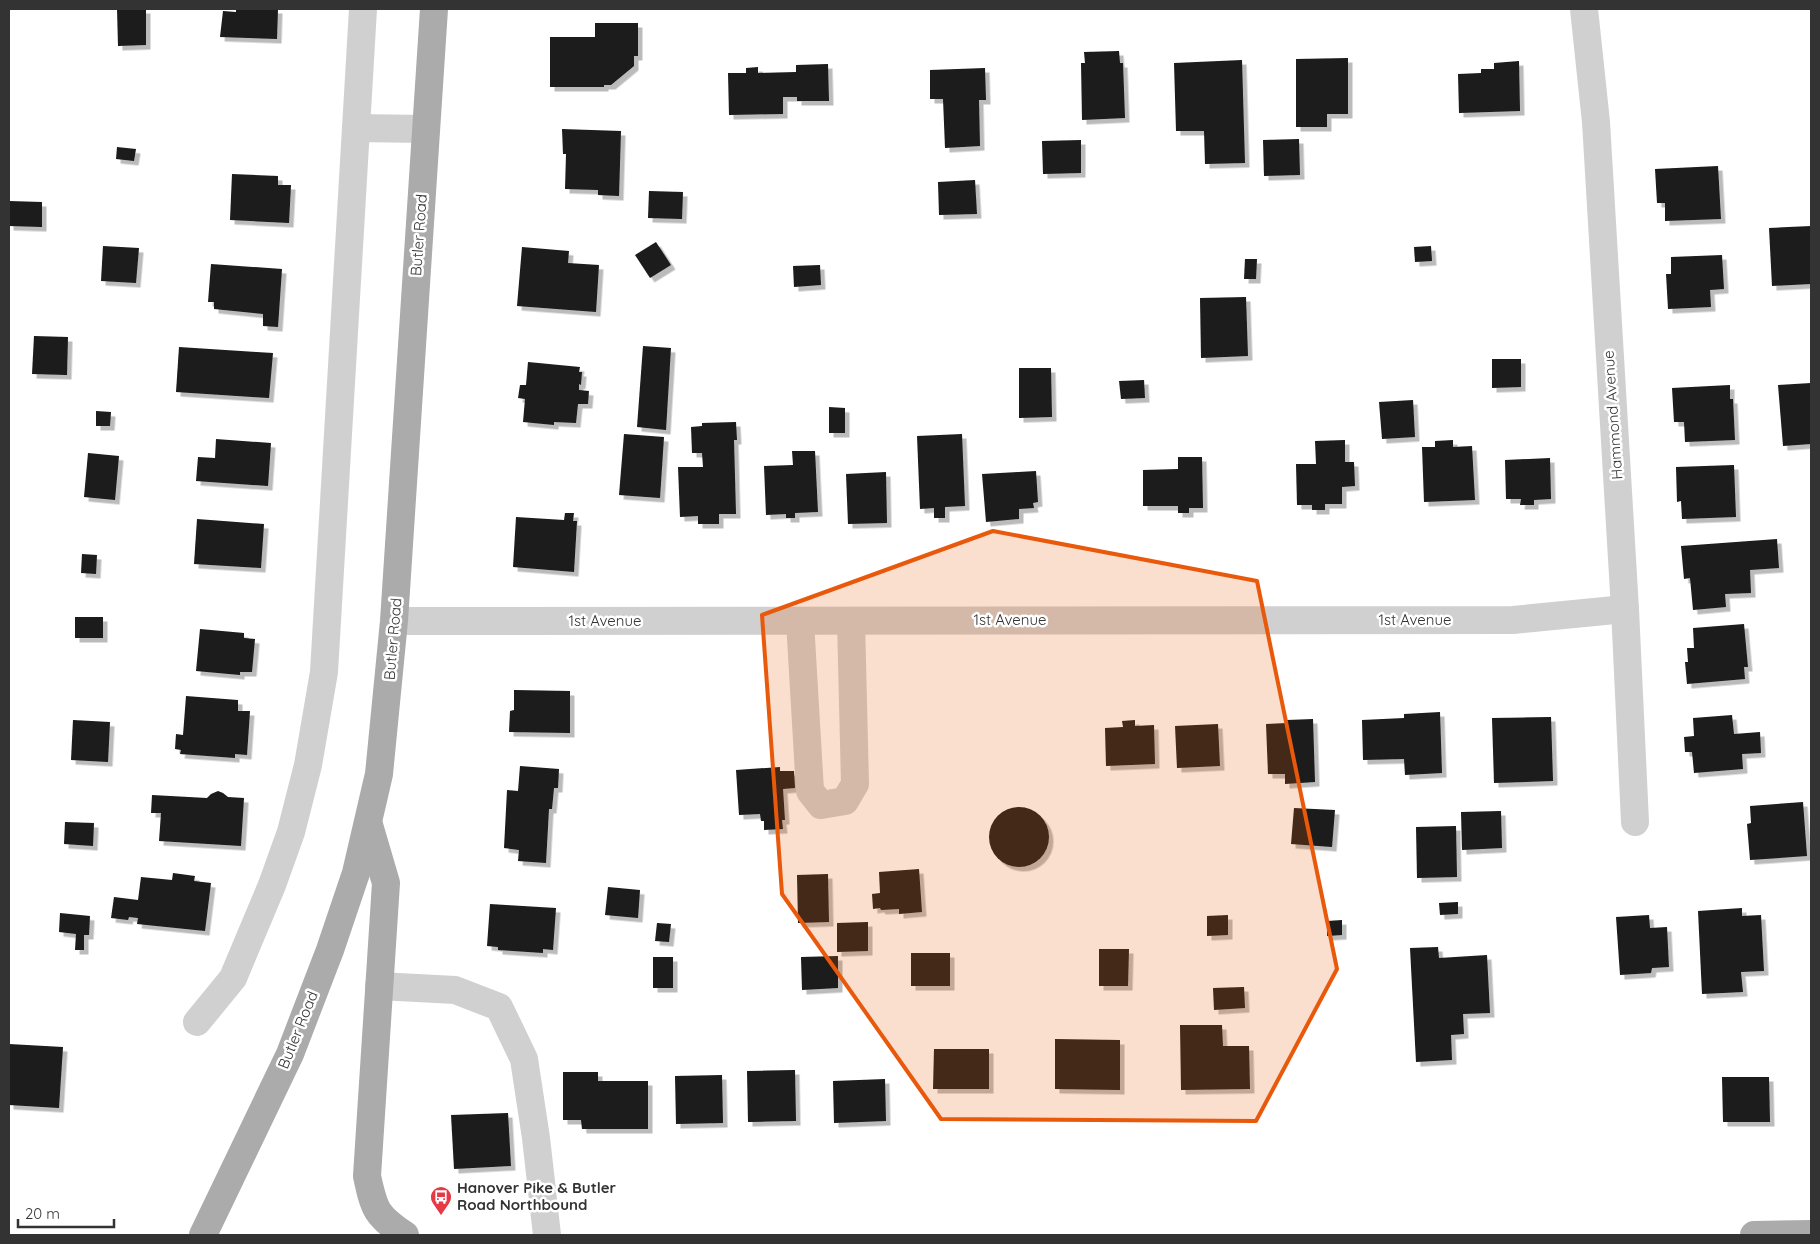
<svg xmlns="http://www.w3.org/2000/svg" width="1820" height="1244" font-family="Quicksand,sans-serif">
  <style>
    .building { fill: #1a1a1a; filter: url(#shadow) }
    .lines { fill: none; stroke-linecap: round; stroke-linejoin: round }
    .minor { stroke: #d0d0d0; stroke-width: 28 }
    .major { stroke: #ababab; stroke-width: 28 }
    .marked { fill: #e8590c; fill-opacity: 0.2; stroke: #e8590c; stroke-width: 4; stroke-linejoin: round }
    .labels { text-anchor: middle; stroke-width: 5; stroke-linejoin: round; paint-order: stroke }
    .street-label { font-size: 15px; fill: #333; stroke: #fff }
    .poi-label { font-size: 15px; font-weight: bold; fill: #333; stroke: #fff; text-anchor: start }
  </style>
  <defs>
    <filter id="shadow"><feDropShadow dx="4.5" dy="4.5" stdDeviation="0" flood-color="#0004"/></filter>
  </defs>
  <rect width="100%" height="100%" fill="#fff"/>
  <g class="building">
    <path d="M117 9H146V45L118 46Z"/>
    <path d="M236 9H278L277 39 220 37 223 11 236 12Z"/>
    <path d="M595 23H638V56H634V66L611 85H604V87H550V37H595Z"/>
    <path d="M1119 51 1120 63H1123L1125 118 1082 120 1081 63H1085L1084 52Z"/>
    <path d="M1348 58V114H1327V127H1296V59Z"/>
    <path d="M1242 60 1245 163 1205 164 1204 131H1176L1174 63Z"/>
    <path d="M1519 61 1520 111 1459 113 1458 74 1481 73V69H1494V63Z"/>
    <path d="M828 64 829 101H797V97H783V114L729 115 728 73H746V68L758 67V73L796 72V65Z"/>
    <path d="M985 68 986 100H979L980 146 945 148 943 99H930V70Z"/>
    <path d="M562 129 621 131 619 196 598 195V190L565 189 566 154H563Z"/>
    <path d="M1299 139 1300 175 1264 176 1263 140Z"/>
    <path d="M1081 140V173L1043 174 1042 141Z"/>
    <path d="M117 147 136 149 134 161 116 159Z"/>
    <path d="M1718 166 1721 219 1665 221V203H1657L1655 169Z"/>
    <path d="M232 174 278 176V185H291L289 223 230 220Z"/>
    <path d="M975 180 977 214 939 215 938 182Z"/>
    <path d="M649 191 683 192 682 219 648 218Z"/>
    <path d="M9 201 42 202V227L9 226Z"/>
    <path d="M1811 226V284L1772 286 1769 228Z"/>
    <path d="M656 242 671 265 650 278 635 255Z"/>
    <path d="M103 246 139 248 136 283 101 281Z"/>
    <path d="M1431 246 1432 261 1415 262 1414 247Z"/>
    <path d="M522 247 569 251 568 263 599 265 596 312 517 306Z"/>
    <path d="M1722 255 1724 289 1710 290 1711 307 1668 309 1666 274H1671V257Z"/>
    <path d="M1245 259H1257L1256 279H1244Z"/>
    <path d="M211 264 282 269 278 327 263 326V314L214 309V302H208Z"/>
    <path d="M820 265 821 285 794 287 793 266Z"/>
    <path d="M1246 297 1248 356 1201 358 1200 298Z"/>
    <path d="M34 336 68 337 67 375 32 374Z"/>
    <path d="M643 346 671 348 666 430 637 427Z"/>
    <path d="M179 347 273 353 269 398 176 392Z"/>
    <path d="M1492 359H1521V387L1492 388Z"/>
    <path d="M528 362 580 367 579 372H582L581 385 579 384V390L589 391 588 404H578L576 423 554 422V425L523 422 525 399 518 398 520 385H526Z"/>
    <path d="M1019 368H1051L1052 417 1019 418Z"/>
    <path d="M1144 380 1145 398 1121 399 1119 381Z"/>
    <path d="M1811 383V444L1783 446 1778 385Z"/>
    <path d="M1730 385V399H1733L1735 440 1685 442 1684 422H1674L1672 388Z"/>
    <path d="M1413 400 1415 437 1382 439 1379 402Z"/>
    <path d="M829 407 845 408V433H829Z"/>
    <path d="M96 411 111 412 110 426H96Z"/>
    <path d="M736 422 737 440H734L736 514H719V524H698V516L680 517 678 467H703L702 453H692L691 427 702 426V423Z"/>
    <path d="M624 434 664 437 660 498 619 495Z"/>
    <path d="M962 434 965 506 945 507V518H934V508L920 509 917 436Z"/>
    <path d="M216 439 271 443 268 486 196 481 198 457 215 458Z"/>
    <path d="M1345 440V462H1354L1355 486 1342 487V504H1325V510H1312V505H1297L1296 464H1316L1315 441Z"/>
    <path d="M1453 440V447L1472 446 1475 500 1424 502 1422 447H1435V441Z"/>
    <path d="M792 451H815L818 512 795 513V518H786V514L766 515 764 466 793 465Z"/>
    <path d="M88 453 119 456 115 500 84 497Z"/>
    <path d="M1178 457H1202L1203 508H1189V513H1178V506H1143V470L1178 469Z"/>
    <path d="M1550 458 1551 499 1534 500V505H1520L1521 499H1506L1505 460Z"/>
    <path d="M1734 465 1736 517 1682 519 1681 501 1677 502 1676 467Z"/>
    <path d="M1036 471 1038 502 1033 503 1034 508 1019 509V519L986 522 982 474Z"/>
    <path d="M886 472 887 523 848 524 846 474Z"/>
    <path d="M565 513H574L573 521H577L574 572 513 567 516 517 564 520Z"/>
    <path d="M197 519 264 524 261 568 194 564Z"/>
    <path d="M1777 539 1779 568 1750 570 1751 593 1725 594 1726 607 1693 610 1690 578 1684 579 1681 546Z"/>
    <path d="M82 554 97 555 96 574 81 573Z"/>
    <rect x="75" y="617" width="28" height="21"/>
    <path d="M1744 624 1748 667H1744L1745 679 1687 684 1685 662H1688L1687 648H1694L1693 628Z"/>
    <path d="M200 629 244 633V638L255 639 252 672H240V675L196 671Z"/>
    <path d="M514 690 570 691V733L509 732 510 711 514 710Z"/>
    <path d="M186 696 238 700V711H250L247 755 235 754V758L180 754 181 750 175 749 176 734 183 735Z"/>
    <path d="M1440 712 1442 773 1405 775 1404 759 1363 760 1362 720 1404 718V714Z"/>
    <path d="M1732 715 1734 734 1760 732 1761 753 1742 754 1743 769 1694 773 1692 752H1685L1684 737 1694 736 1693 718Z"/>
    <path d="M1551 717 1553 781 1494 783 1492 718Z"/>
    <path d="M1313 719 1315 782 1285 784V774H1268L1266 724 1287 723V720Z"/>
    <path d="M73 720 110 722 108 762 71 760Z"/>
    <path d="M1135 720V726L1154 725 1155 764 1106 766 1105 728 1123 727 1122 721Z"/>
    <path d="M1218 724 1220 766 1177 768 1175 726Z"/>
    <path d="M520 766 559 769 558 788H554L552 809H549L546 863 518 861 519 850 504 848 507 790 518 791Z"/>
    <path d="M780 767V771H794L795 788 783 789 785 820H782L783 829 764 830V821H761L760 814 739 815 736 770Z"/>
    <path d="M218 791 223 793 228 797 244 798 241 846 159 841 161 813H151L152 795 207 798 211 794Z"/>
    <path d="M1803 802 1807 856 1750 860 1747 824 1751 823 1750 806Z"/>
    <circle cx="1019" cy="837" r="30"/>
    <path d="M1294 808 1335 810 1332 847 1291 844Z"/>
    <path d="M1501 811 1502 848 1462 850 1461 812Z"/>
    <path d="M65 822 94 823 93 846 64 844Z"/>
    <path d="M1456 826 1457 877 1417 878 1416 827Z"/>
    <path d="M919 869 922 912 899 914V909L881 910 880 908 873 909 872 894 880 893 879 872Z"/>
    <path d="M173 873 195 876 194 881 211 883 205 931 137 924 138 918 129 917 128 920 111 918 114 897 138 900 141 877 172 880Z"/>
    <path d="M828 874 829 922 798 923 797 875Z"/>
    <path d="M608 887 640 890 638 918 605 915Z"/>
    <path d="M1458 902V914L1440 915 1439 903Z"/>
    <path d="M490 904 556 908 553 950 543 949V953L498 950V947L487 946Z"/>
    <path d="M1742 908V916L1761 915 1764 971 1741 972 1743 992 1702 994 1698 911Z"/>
    <path d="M60 913 90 916 89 935H84V950H75L76 934 59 932Z"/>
    <path d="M1228 915V935L1207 936V916Z"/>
    <path d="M1649 915 1650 928 1667 927 1669 967 1652 968 1651 973 1620 975 1616 917Z"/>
    <path d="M1342 920V935L1327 936V921Z"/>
    <path d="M868 922V951L837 952V923Z"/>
    <path d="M657 923 671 924 669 942 655 941Z"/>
    <path d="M1438 947 1439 958 1487 955 1490 1013 1463 1014 1464 1034 1451 1035 1452 1060 1416 1062 1410 948Z"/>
    <path d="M1099 949H1129L1128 986H1099Z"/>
    <rect x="911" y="953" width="39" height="33"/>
    <path d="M838 956V988L802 990 801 957Z"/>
    <rect x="653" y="957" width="20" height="31"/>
    <path d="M1244 987 1245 1008 1214 1010 1213 988Z"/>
    <path d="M1180 1025H1222L1223 1046H1249L1250 1089 1181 1090Z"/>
    <path d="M1055 1039 1120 1040V1090L1055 1089Z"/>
    <path d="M9 1044 63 1047 59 1108 9 1105Z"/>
    <path d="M934 1049H989V1089H933Z"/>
    <path d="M795 1070 796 1121 748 1122 747 1071Z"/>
    <path d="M563 1072H598V1081H648V1129H582L581 1120H563Z"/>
    <path d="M722 1075 723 1123 676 1124 675 1076Z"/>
    <path d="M1722 1077H1769L1770 1122H1723Z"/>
    <path d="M885 1079 886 1121 834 1123 833 1081Z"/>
    <path d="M508 1113 511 1166 454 1169 451 1115Z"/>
  </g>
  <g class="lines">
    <g class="minor">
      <path d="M1584 9 1596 122 1625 609 1635 822"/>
      <path d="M356 128 425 129"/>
      <path d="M394 621 1513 620 1625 609"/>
      <path d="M800 621 810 791 821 805 845 801 855 784 851 621"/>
      <path d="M379 986 455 990 499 1007 524 1059 536 1138 547 1235"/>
      <path d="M197 1022 233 978 272 885 291 832 308 765 324 672 363 9"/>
    </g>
    <g class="major">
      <path d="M369 825 386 883 367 1176C374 1209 376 1216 405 1235"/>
      <path d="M203 1235 290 1054 330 950 356 873 379 774 394 621 434 9"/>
      <path d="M1754 1235 1811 1234"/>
    </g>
  </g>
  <path class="marked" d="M993 531 1257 581 1337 969 1256 1121 941 1119 782 894 762 615Z"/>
  <defs>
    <g id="bus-pin" transform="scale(1.125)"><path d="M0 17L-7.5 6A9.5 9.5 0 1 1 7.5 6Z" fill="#e63946" stroke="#fff"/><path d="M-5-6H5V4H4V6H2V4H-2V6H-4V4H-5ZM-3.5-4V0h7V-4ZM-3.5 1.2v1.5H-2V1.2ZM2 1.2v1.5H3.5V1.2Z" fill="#fff"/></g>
  </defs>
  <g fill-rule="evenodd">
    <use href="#bus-pin" x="441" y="1197"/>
  </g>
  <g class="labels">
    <g class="street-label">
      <text transform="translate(419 235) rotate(-86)" y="5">Butler Road</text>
      <text transform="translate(1613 415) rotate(-94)" y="5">Hammond Avenue</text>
      <text x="1010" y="625">1st Avenue</text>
      <text x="1415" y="625">1st Avenue</text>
      <text x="605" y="626">1st Avenue</text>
      <text transform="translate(393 639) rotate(-85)" y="5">Butler Road</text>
      <text transform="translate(298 1030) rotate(-68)" y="5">Butler Road</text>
    </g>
    <g class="poi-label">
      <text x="457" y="1193">Hanover Pike &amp; Butler<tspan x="457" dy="17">Road Northbound</tspan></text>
    </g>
  </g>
  <rect width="1820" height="1244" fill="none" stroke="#333333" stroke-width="20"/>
  <path d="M18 1219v8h96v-8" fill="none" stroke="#333333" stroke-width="2.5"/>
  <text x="25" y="1219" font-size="15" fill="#333333" stroke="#ffffff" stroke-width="4" paint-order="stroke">20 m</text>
</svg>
